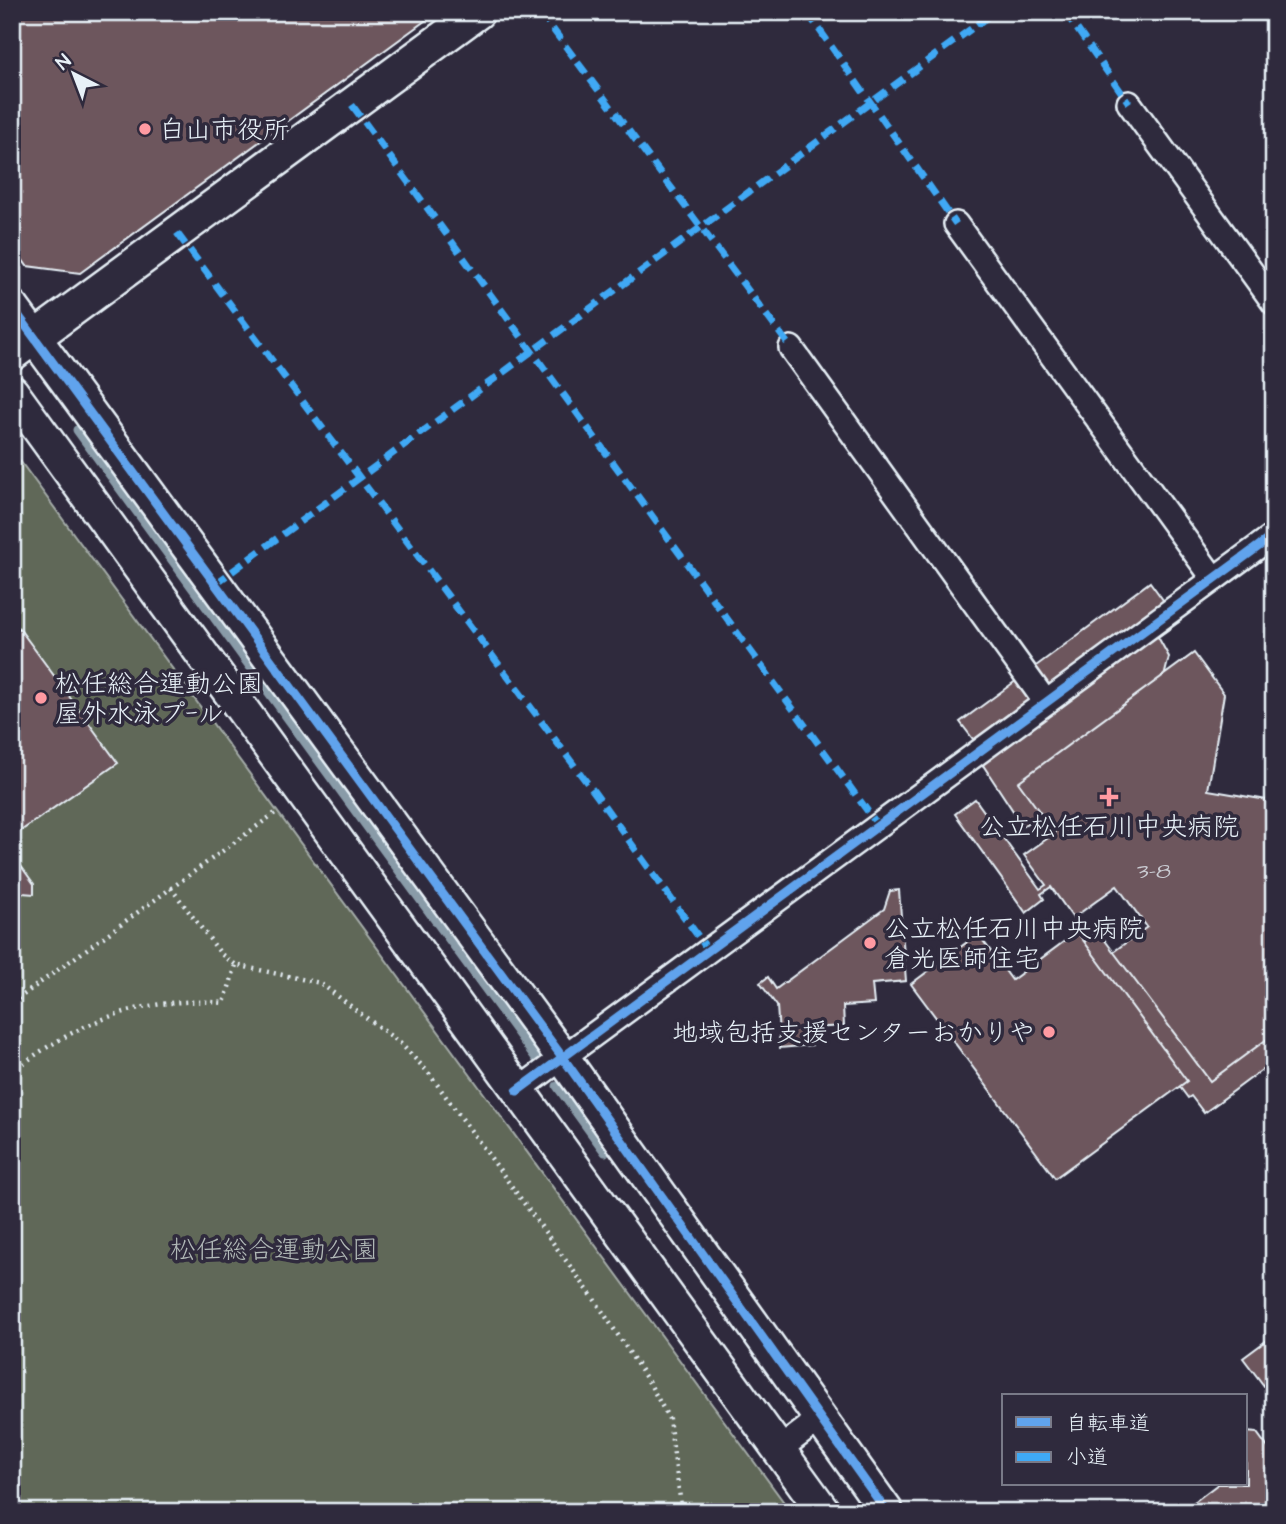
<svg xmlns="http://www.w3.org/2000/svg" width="1286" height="1524" font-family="'Architects Daughter','Klee One',sans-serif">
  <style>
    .green { fill: #616759; stroke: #a4aca8; stroke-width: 2 }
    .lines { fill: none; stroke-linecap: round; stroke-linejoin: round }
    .stream { stroke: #899ba8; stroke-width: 9 }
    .building { fill: #6d575d; stroke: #e8f1f8; stroke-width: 2 }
    .street-casing { stroke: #e8f1f8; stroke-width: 28 }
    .secondary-casing { stroke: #e8f1f8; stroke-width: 37 }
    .path { stroke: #e8f1f8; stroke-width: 4.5; stroke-dasharray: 2 5; stroke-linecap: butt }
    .street { stroke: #2f2a3d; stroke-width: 23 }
    .secondary { stroke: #2f2a3d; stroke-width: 32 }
    .quiet { stroke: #3fa9f5; stroke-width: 7; stroke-dasharray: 14 7; stroke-linecap: butt }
    .cycleway-casing { stroke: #2f2a3d; stroke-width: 13 }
    .cycleway { stroke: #60a3ed; stroke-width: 9 }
    .poi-dot { fill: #ff9aa2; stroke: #2f2a3d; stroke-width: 2.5 }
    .labels { text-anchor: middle; stroke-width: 7; stroke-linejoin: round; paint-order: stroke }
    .number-label { font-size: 23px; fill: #c9cad1 }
    .poi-label { font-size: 26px; fill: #e8f1f8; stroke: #2f2a3d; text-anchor: start }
    .park-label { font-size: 26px; fill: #b2bab8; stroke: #2f2a3d }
  </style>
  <rect width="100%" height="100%" fill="#2f2a3d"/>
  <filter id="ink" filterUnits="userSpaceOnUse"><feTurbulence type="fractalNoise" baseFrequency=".0143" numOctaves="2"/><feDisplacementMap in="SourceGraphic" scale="14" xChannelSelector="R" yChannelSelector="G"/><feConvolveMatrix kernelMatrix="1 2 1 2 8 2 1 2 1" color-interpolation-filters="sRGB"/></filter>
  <g filter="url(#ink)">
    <path class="green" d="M12 450 791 1512H12Z"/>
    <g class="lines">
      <g class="stream">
        <path d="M77 430 538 1061"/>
        <path d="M557 1086 605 1152"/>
      </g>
    </g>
    <g class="building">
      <path d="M12 12H437L80 273 27 266 12 245Z"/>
      <path d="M1150 582 1179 622 1158 637 1169 657 1164 677 1220 701 1218 714 1163 755 1147 734 1023 826 979 759 985 755 960 722Z"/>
      <path d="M19 628 118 763 12 837V633Z"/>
      <path d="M1194 653 1224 694 1208 790 1267 800 1274 756V1037L1201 1090 1105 958 1147 927 1117 886 1073 918 1051 887 1041 894 1044 899 1026 913 955 814 975 799 1040 889 1046 885 1024 855 1055 833 1018 782Z"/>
      <path d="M21 866 34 884V894L22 893 17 887 12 890V872Z"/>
      <path d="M899 890 906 981 872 984 874 1004 843 1006 844 1026 811 1028 812 1045 780 1048 777 1006 760 983 768 977 776 989 884 909 890 891Z"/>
      <path d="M1098 931 1210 1081 1274 1034V1061L1204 1113 1191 1096 1188 1098 1076 948Z"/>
      <path d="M1077 932 1187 1081 1055 1178 911 984 978 934 1012 980Z"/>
      <path d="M1274 1335V1399L1243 1358Z"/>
      <path d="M1246 1432 1257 1433 1274 1456V1512H1181L1218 1484H1246Z"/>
    </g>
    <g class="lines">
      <g class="street-casing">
        <g id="street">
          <path d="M1129 103 1274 303"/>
          <path d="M956 224 1214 579"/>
          <path d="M791 348 1045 701"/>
          <path d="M517 1091 1274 535"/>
          <path d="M780 1449 822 1417"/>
        </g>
      </g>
      <g class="secondary-casing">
        <g id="secondary">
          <path d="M12 307 563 1058 887 1512"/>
          <path d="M12 354 478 12"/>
          <path d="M12 392 824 1512"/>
        </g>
      </g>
      <g class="path">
        <path d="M171 888 221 954 236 965 320 983 400 1043 428 1072 597 1303 650 1384 669 1419 682 1512"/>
        <path d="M12 1003 278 811"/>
        <path d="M12 1072C75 1023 143 995 224 1003L236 965"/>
      </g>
      <use href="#street" class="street"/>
      <use href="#secondary" class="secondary"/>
      <g class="quiet">
        <path d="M540 12 791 348"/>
        <path d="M807 12 956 224"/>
        <path d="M1065 12 1129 103"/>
        <path d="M352 105 877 824"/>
        <path d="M177 233 597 796 708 950"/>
        <path d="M215 584 994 12"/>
      </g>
      <g class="cycleway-casing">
        <g id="cycleway">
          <path d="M12 307 563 1058 887 1512"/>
          <path d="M517 1091 1274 535"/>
        </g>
      </g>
      <use href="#cycleway" class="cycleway"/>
    </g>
  </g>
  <g class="poi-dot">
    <circle cx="145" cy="129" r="7"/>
    <circle cx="41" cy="698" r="7"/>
    <path d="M1105.5 786.5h7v7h7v7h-7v7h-7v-7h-7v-7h7z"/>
    <circle cx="870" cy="943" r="7"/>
    <circle cx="1049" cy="1032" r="7"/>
  </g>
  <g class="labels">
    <g class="number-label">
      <text x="1154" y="878">3-8</text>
    </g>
    <g class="poi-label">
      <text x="159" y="138">白山市役所</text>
      <text x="55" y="692">松任総合運動公園<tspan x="55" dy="30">屋外水泳プｰル</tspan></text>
      <text x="1109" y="835" text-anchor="middle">公立松任石川中央病院</text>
      <text x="884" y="937">公立松任石川中央病院<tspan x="884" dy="30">倉光医師住宅</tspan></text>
      <text x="1035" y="1041" text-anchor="end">地域包括支援センターおかりや</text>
    </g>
    <g class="park-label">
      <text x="274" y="1258">松任総合運動公園</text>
    </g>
  </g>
  <rect width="1286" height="1524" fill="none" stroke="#2f2a3d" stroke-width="42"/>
  <rect x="21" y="21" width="1244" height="1482" fill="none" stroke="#e8f1f8" stroke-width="2.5" filter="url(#ink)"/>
  <rect x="1002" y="1394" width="245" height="91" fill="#2f2a3d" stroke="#797a88" stroke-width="2"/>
  <rect x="1016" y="1417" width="35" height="10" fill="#60a3ed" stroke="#797a88" stroke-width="2"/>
  <text x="1066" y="1430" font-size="21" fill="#e8f1f8">自転車道</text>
  <rect x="1016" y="1452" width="35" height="10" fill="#3fa9f5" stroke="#797a88" stroke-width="2"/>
  <text x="1066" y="1464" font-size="21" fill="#e8f1f8">小道</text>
  <g transform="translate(74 74) rotate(318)" stroke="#2f2a3d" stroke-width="5" paint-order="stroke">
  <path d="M0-5L12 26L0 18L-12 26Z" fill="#e8f1f8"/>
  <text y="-10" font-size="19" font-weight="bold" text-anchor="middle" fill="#e8f1f8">N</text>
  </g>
</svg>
